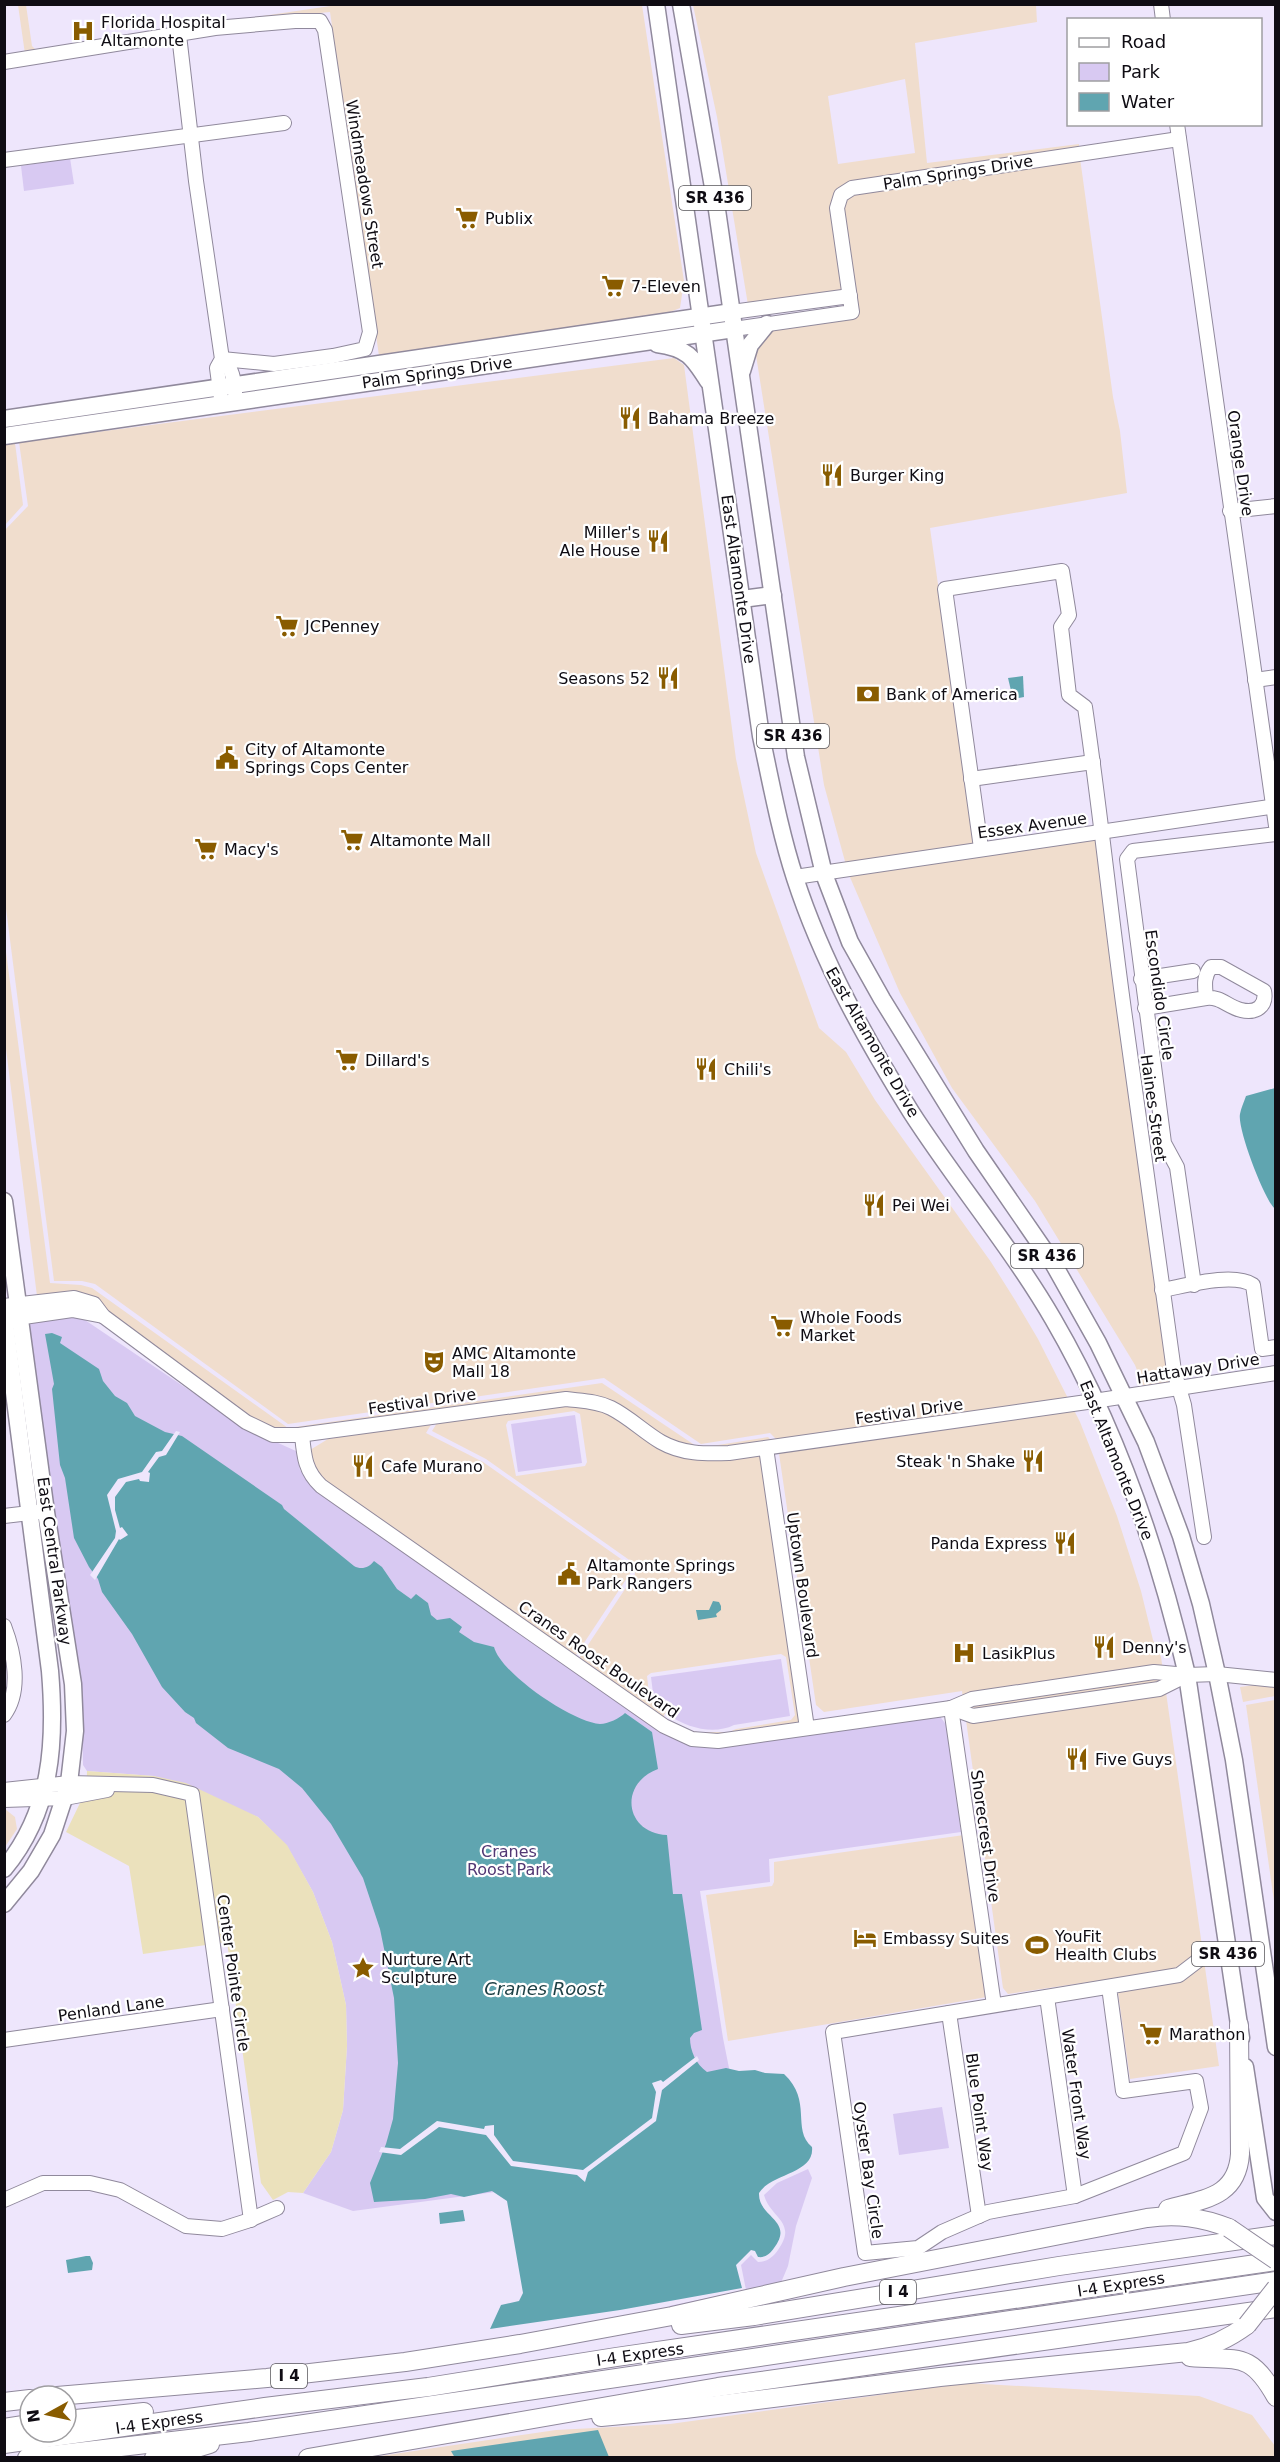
<svg xmlns="http://www.w3.org/2000/svg" width="1280" height="2462" font-family="'DejaVu Sans',sans-serif">
  <style>
    .commercial { fill: #f0ddcd; fill-rule: evenodd }
    .green { fill: #d8c9f2 }
    .sand { fill: #ebe1bc }
    .water { fill: #60a5b0 }
    .pier { fill: #eee6fc }
    .lines { fill: none; stroke-linecap: round; stroke-linejoin: round }
    .minor-casing { stroke: #90899c; stroke-width: 16 }
    .major-casing { stroke: #90899c; stroke-width: 19 }
    .highway-casing { stroke: #90899c; stroke-width: 20 }
    .minor { stroke: #fff; stroke-width: 14 }
    .major { stroke: #fff; stroke-width: 16 }
    .highway { stroke: #fff; stroke-width: 18 }
    .highway-bridge-casing { stroke: #90899c; stroke-width: 20; stroke-linecap: butt }
    .highway-bridge { stroke: #fff; stroke-width: 18 }
    .labels { text-anchor: middle; stroke-width: 4.5; stroke-linejoin: round; paint-order: stroke }
    .shield { fill: #fff; stroke: #57555a; stroke-width: 1.5 }
    .shield-label { font-size: 15px; font-weight: bold; fill: #0f0c13 }
    .poi-label { font-size: 16px; fill: #0f0c13; stroke: #fff; text-anchor: start }
    .street-label { font-size: 16px; fill: #0f0c13; stroke: #fff }
    .park-label { font-size: 16px; fill: #523774; stroke: #fff }
    .water-label { font-size: 18px; font-style: italic; fill: #1c3f44; stroke: #fff }
  </style>
  <rect width="100%" height="100%" fill="#eee6fc"/>
  <g class="commercial">
    <path d="M344 4 642 5 684 281 680 308 655 318 379 356 330 12 215 23Z"/>
    <path d="M18 5H26L32 46 36 50 213 24 25 54Z"/>
    <path d="M693 5H1036L1037 22 915 43 927 163 1079 144V149L838 190 844 292 748 305 717 117ZM905 79 915 153 838 164 828 96Z"/>
    <path d="M1080 158 1113 397 1120 431 1127 493 930 528 975 845 846 865 824 785 755 349 770 328 858 316 842 208 846 197 854 192Z"/>
    <path d="M674 358 684 365 736 759 756 853 819 1028 846 1052 875 1100 991 1262 1015 1300 1038 1339 1080 1422 1117 1516 1141 1591 1153 1640 1161 1657 1219 2066 1130 2079 1116 1978 1008 1994 1003 1988 962 1691 824 1712 816 1705 777 1440 770 1433 701 1444 604 1378 288 1424 95 1284 82 1281H54L5 901 4 531 28 506 19 442Z"/>
    <path d="M15 443 23 505 5 525V445Z"/>
    <path d="M1098 837 1172 1384 1144 1388 1135 1365 1035 1201 952 1088 900 993 849 875Z"/>
    <path d="M4 937 50 1283 81 1285 92 1288 288 1428 602 1383 699 1448 768 1437 773 1442 728 1448H690L664 1438 609 1401 567 1394 301 1430H274L249 1418 100 1309 79 1301 65 1300 38 1304 5 1041Z"/>
    <path d="M566 1404 607 1412 658 1446 761 1454 800 1724 706 1736 680 1729 578 1660 635 1574V1564L486 1459 432 1431 437 1423ZM574 1411 580 1414 587 1462 585 1466 516 1476 506 1425 508 1421ZM781 1654 786 1657 795 1715 791 1720 736 1729 729 1732H698L687 1730 665 1718 664 1715 668 1709 667 1705 649 1694 647 1676 651 1673Z"/>
    <path d="M432 1423 426 1433 483 1462 631 1566V1572L574 1658 315 1473 310 1464V1450L328 1439Z"/>
    <path d="M1262 1684 1275 1685V1696L1243 1702 1240 1687Z"/>
    <path d="M1275 1700H1276L1275 1908 1246 1705Z"/>
    <path d="M5 1809 15 1817 17 1829 5 1847Z"/>
    <path d="M964 1835 987 1997 728 2041 706 1895 772 1886 774 1882V1862Z"/>
    <path d="M966 2383 1199 2396 1252 2415 1275 2446V2458H367L556 2430 670 2424Z"/>
  </g>
  <g class="green">
    <path d="M70 158 74 184 24 191 21 166Z"/>
    <path d="M76 1314 247 1429 296 1451 300 1470 314 1489 677 1739 939 1715 947 1726 961 1832 769 1859 770 1882 700 1891 723 2038 733 2088 495 2192 353 2211 303 2193 331 2152 343 2110 347 2046 346 2005 332 1942 313 1892 287 1846 258 1817 154 1776 87 1771 83 1765 82 1711 29 1326 38 1316Z"/>
    <path d="M575 1415 582 1463 518 1472 511 1424Z"/>
    <path d="M781 1659 790 1716 734 1725C714 1735 687 1728 669 1715L673 1710 672 1703 653 1693 651 1677Z"/>
    <path d="M942 2107 949 2148 899 2155 893 2114Z"/>
    <path d="M808 2169 812 2178 796 2226 788 2266 780 2285 666 2313 669 2306 746 2290 741 2265 751 2255 758 2262C767 2262 773 2257 778 2250 798 2222 771 2219 764 2195L777 2183Z"/>
  </g>
  <path class="sand" d="M87 1771 154 1776 186 1783 258 1817 287 1845 313 1892 332 1942 346 2005 347 2046 343 2110 331 2152 303 2193 288 2192 273 2200 261 2183 227 1942 143 1954 129 1866 66 1832 80 1803 86 1799Z"/>
  <g class="water">
    <path d="M1023 676 1024 697 1013 699 1008 678Z"/>
    <path d="M1275 1088 1276 1089 1275 1209C1264 1199 1237 1128 1240 1114 1241 1108 1244 1102 1246 1096Z"/>
    <path d="M52 1333 62 1337 60 1343 99 1369 103 1381 115 1396 127 1403 135 1416 165 1432 182 1436 282 1505 284 1509 354 1566C361 1570 369 1568 374 1561L382 1567 397 1589 411 1599 416 1594 428 1603 431 1615 437 1620 450 1618 462 1627 459 1632 474 1642 494 1647C501 1674 574 1723 600 1724 608 1724 620 1718 625 1713L652 1732 658 1769C618 1784 625 1833 667 1835L673 1894H682L702 2030 694 2033 690 2038C690 2051 696 2064 707 2072L726 2068 739 2071 755 2070 765 2073 784 2074C813 2101 791 2129 812 2147 815 2174 772 2173 759 2193 758 2218 795 2220 774 2248 770 2254 765 2258 758 2257L755 2251 751 2250 736 2265 742 2288 620 2310 490 2329 501 2305 519 2301 523 2293 507 2201 492 2191 464 2197 451 2194 425 2199 374 2202 370 2183 386 2144 393 2119 398 2063 394 1998 380 1929 363 1878 331 1824 302 1788 279 1769 228 1748 196 1723 194 1718 185 1712 162 1687 132 1634 102 1592 98 1579 89 1567 74 1538 65 1478 60 1465 52 1389 54 1384 45 1334Z"/>
    <path d="M713 1601 719 1602 721 1606V1610L716 1614 717 1617 698 1620 696 1610H709Z"/>
    <path d="M463 2210 465 2221 440 2224 439 2213Z"/>
    <path d="M86 2256H90L93 2263 92 2270 68 2273 66 2260Z"/>
    <path d="M598 2430 609 2457 455 2458 451 2451Z"/>
  </g>
  <g class="pier">
    <path d="M176 1431 180 1432 166 1455 159 1457 148 1472 150 1473 149 1482 140 1481 139 1479 126 1482 115 1497V1510L120 1528 122 1527 128 1535 120 1540 119 1539 95 1580 90 1575 115 1538 116 1531 107 1495 118 1479 142 1472 156 1452 162 1451Z"/>
    <path d="M697 2056 699 2060 662 2090 656 2121 588 2172 585 2182 577 2175 511 2166 486 2135 439 2127 401 2155 379 2152 381 2147 400 2149 437 2121 484 2129 485 2126 494 2125V2135L513 2161 583 2170 652 2118 656 2092 652 2083 661 2080 663 2082Z"/>
  </g>
  <g class="lines">
    <g class="minor-casing">
      <g id="minor">
        <path d="M1161 4 1163 20"/>
        <path d="M179 35 196 181 222 359 217 368 221 398"/>
        <path d="M4 62 215 28 295 21H320L325 30 370 332 365 349 333 356 274 364 222 359"/>
        <path d="M1177 124 1276 826"/>
        <path d="M4 160 284 123"/>
        <path d="M732 312 850 296"/>
        <path d="M734 329 852 312 837 208 841 195 852 188 1179 139"/>
        <path d="M222 359C235 368 234 388 236 402"/>
        <path d="M1230 511 1276 506"/>
        <path d="M1255 680 1276 677"/>
        <path d="M971 779 1093 762"/>
        <path d="M981 848 945 589 1062 571 1069 615 1061 627 1069 695 1085 707C1100 808 1110 909 1124 1010 1140 1131 1157 1251 1174 1371L1184 1405 1204 1537"/>
        <path d="M795 877 1276 806"/>
        <path d="M1141 979 1193 971"/>
        <path d="M1145 1008 1206 998C1220 996 1228 1007 1241 1010 1256 1014 1267 1006 1264 991L1221 967H1211C1203 977 1205 986 1206 998"/>
        <path d="M1194 1285 1177 1167 1164 1143 1127 859 1133 851 1276 834"/>
        <path d="M1162 1290C1185 1286 1233 1272 1253 1285L1262 1349 1276 1347"/>
        <path d="M4 1306 74 1298 94 1304 103 1316 246 1422 273 1435H299L566 1399C581 1401 597 1401 611 1408 629 1417 644 1432 661 1442 682 1454 705 1454 729 1453L1094 1401 1276 1373"/>
        <path d="M10 1319 72 1310 103 1316"/>
        <path d="M302 1435C304 1456 305 1471 321 1486L664 1726 692 1739 718 1741 937 1710 951 1708 972 1699 1154 1672 1187 1675 1217 1674 1276 1680"/>
        <path d="M766 1448 807 1728"/>
        <path d="M4 1516 38 1512"/>
        <path d="M4 1626C14 1652 22 1691 4 1715"/>
        <path d="M951 1708 994 2005"/>
        <path d="M951 1708 973 1716 1159 1689 1187 1675"/>
        <path d="M4 1790 69 1783 153 1785 192 1794 251 2220"/>
        <path d="M4 1800 65 1798 107 1790"/>
        <path d="M1109 1987 1123 2091 1196 2081 1201 2108 1184 2153 1075 2196 988 2212 942 2232 918 2248 865 2253 833 2032 1179 1975 1200 1959 1228 1953"/>
        <path d="M1047 1997 1075 2196"/>
        <path d="M949 2013 979 2216"/>
        <path d="M4 2040 222 2009"/>
        <path d="M4 2200 43 2183H90L120 2190 186 2226 222 2229 247 2221 277 2208"/>
      </g>
    </g>
    <g class="major-casing">
      <g id="major">
        <path d="M656 4 761 736C771 783 780 832 795 878 822 961 865 1038 911 1112 956 1182 1011 1247 1053 1319 1116 1427 1159 1554 1187 1675L1241 2038"/>
        <path d="M681 4 717 210 796 757 824 874 850 942 882 999 976 1151 1053 1263 1098 1343 1146 1442 1181 1536 1201 1604 1217 1674 1234 1760 1276 2047"/>
        <path d="M657 344C687 348 693 357 708 381"/>
        <path d="M742 371 750 345 767 324"/>
        <path d="M4 419 732 312"/>
        <path d="M4 436 734 329"/>
        <path d="M742 599 773 595"/>
        <path d="M4 1201 46 1512 73 1684 75 1731 69 1783 52 1835 31 1871 4 1904"/>
        <path d="M4 1315 50 1671C56 1743 52 1811 4 1869"/>
        <path d="M1245 2067 1265 2198 1276 2212"/>
      </g>
    </g>
    <g class="highway-casing">
      <g id="highway">
        <path d="M1168 2209C1203 2199 1237 2198 1240 2154L1239 2025"/>
        <path d="M681 2325 754 2316 1059 2266 1276 2235"/>
        <path d="M1190 2357C1237 2361 1250 2350 1276 2397"/>
        <path d="M57 2396 267 2378 405 2362 520 2344 672 2316 844 2277 1147 2218C1177 2214 1201 2217 1229 2228"/>
        <path d="M4 2402 30 2399"/>
        <path d="M601 2417 685 2409 940 2377 1188 2352C1211 2347 1228 2339 1247 2325"/>
        <path d="M66 2420 144 2412"/>
        <path d="M4 2428 30 2424"/>
        <path d="M4 2444 265 2407 428 2387 616 2357 1276 2261"/>
        <path d="M27 2458 249 2432 1276 2281"/>
        <path d="M154 2458 177 2454 210 2444"/>
        <path d="M308 2458 718 2387 1276 2308"/>
      </g>
    </g>
    <use href="#minor" class="minor"/>
    <use href="#major" class="major"/>
    <use href="#highway" class="highway"/>
    <g class="highway-bridge-casing">
      <g id="highway-bridge">
        <path d="M1229 2228 1276 2260"/>
        <path d="M1247 2325 1276 2288"/>
      </g>
    </g>
    <use href="#highway-bridge" class="highway-bridge"/>
  </g>
  <defs>
    <g id="hospital-bare" transform="scale(1.8)"><path d="M-5-5h3v3.5h4V-5h3V5h-3V1.5h-4V5h-3Z" fill="#895c00" stroke="#fff" stroke-width="2.5" paint-order="stroke"/></g>
    <g id="supermarket-bare" transform="scale(1.8)"><path d="M-6-5.5h2.5l.6 2H6L4.5 2H-2.5L-4.4-4H-6ZM-1.5 3.2a1.3 1.3 0 1 0 .1 0ZM3 3.2a1.3 1.3 0 1 0 .1 0Z" fill="#895c00" stroke="#fff" stroke-width="2.5" paint-order="stroke"/></g>
    <g id="restaurant-bare" transform="scale(1.8)"><path d="M-5-6h1v4h1v-4h1v4h1v-4h1v5L-1.5 .5V6h-2V.5L-5-1ZM5-6V6H3V1.5H1.5Q1.5-4 5-6Z" fill="#895c00" stroke="#fff" stroke-width="2.5" paint-order="stroke"/></g>
    <g id="bank-bare" transform="scale(1.8)"><path d="M-6-4H6V4H-6ZM0-2.3a2.3 2.3 0 1 0 0 4.6a2.3 2.3 0 1 0 0-4.6Z" fill="#895c00" stroke="#fff" stroke-width="2.5" paint-order="stroke"/></g>
    <g id="civic-bare" transform="scale(1.8)"><path d="M-.6-6.5H3V-4.5H.6V-3L4-1V1h2V6H-6V1h2V-1L-.6-3ZM-1.2 2.5V6h2.4V2.5Z" fill="#895c00" stroke="#fff" stroke-width="2.5" paint-order="stroke"/></g>
    <g id="theatre-bare" transform="scale(1.8)"><path d="M-5-5.5Q0-4 5-5.5V0Q5 5 0 6Q-5 5-5 0ZM-3.3-2.5H-1v1.5H-3.3ZM1-2.5H3.3v1.5H1ZM-2.8 1Q0 5.5 2.8 1Z" fill="#895c00" stroke="#fff" stroke-width="2.5" paint-order="stroke"/></g>
    <g id="hotel-bare" transform="scale(1.8)"><path d="M-6-4.5h1.5V1H6V5H4.5V3h-9V5H-6ZM-4 0a1.8 1.8 0 1 1 3.6 0ZM.5 0V-2.5h3Q6-2.5 6 0Z" fill="#895c00" stroke="#fff" stroke-width="2.5" paint-order="stroke"/></g>
    <g id="stadium-bare" transform="scale(1.8)"><path d="M0-5a6.5 5 0 1 0 0 10a6.5 5 0 1 0 0-10ZM-3.5-1.8h7v3.6h-7Z" fill="#895c00" stroke="#fff" stroke-width="2.5" paint-order="stroke"/></g>
    <g id="sight-bare" transform="scale(1.8)"><path d="M0-6L1.8-2.2L6-1.7L2.9 1.2L3.7 5.4L0 3.3L-3.7 5.4L-2.9 1.2L-6-1.7L-1.8-2.2Z" fill="#895c00" stroke="#fff" stroke-width="2.5" paint-order="stroke"/></g>
  </defs>
  <g fill-rule="evenodd">
    <use href="#hospital-bare" x="83" y="31"/>
    <use href="#supermarket-bare" x="467" y="218"/>
    <use href="#supermarket-bare" x="613" y="286"/>
    <use href="#restaurant-bare" x="630" y="418"/>
    <use href="#restaurant-bare" x="832" y="475"/>
    <use href="#restaurant-bare" x="658" y="541"/>
    <use href="#supermarket-bare" x="287" y="626"/>
    <use href="#restaurant-bare" x="668" y="678"/>
    <use href="#bank-bare" x="868" y="694"/>
    <use href="#civic-bare" x="227" y="758"/>
    <use href="#supermarket-bare" x="352" y="840"/>
    <use href="#supermarket-bare" x="206" y="849"/>
    <use href="#supermarket-bare" x="347" y="1060"/>
    <use href="#restaurant-bare" x="706" y="1069"/>
    <use href="#restaurant-bare" x="874" y="1205"/>
    <use href="#supermarket-bare" x="782" y="1326"/>
    <use href="#theatre-bare" x="434" y="1362"/>
    <use href="#restaurant-bare" x="1033" y="1461"/>
    <use href="#restaurant-bare" x="363" y="1466"/>
    <use href="#restaurant-bare" x="1065" y="1543"/>
    <use href="#civic-bare" x="569" y="1574"/>
    <use href="#restaurant-bare" x="1104" y="1647"/>
    <use href="#hospital-bare" x="964" y="1653"/>
    <use href="#restaurant-bare" x="1077" y="1759"/>
    <use href="#hotel-bare" x="865" y="1938"/>
    <use href="#stadium-bare" x="1037" y="1945"/>
    <use href="#sight-bare" x="363" y="1968"/>
    <use href="#supermarket-bare" x="1151" y="2034"/>
  </g>
  <g class="labels">
    <g class="shield">
      <rect x="679" y="186" width="72" height="24" rx="4.5"/>
      <rect x="757" y="724" width="72" height="24" rx="4.5"/>
      <rect x="1011" y="1244" width="72" height="24" rx="4.5"/>
      <rect x="1192" y="1942" width="72" height="24" rx="4.5"/>
      <rect x="880" y="2280" width="36" height="24" rx="4.5"/>
      <rect x="271" y="2364" width="36" height="24" rx="4.5"/>
    </g>
    <g class="shield-label">
      <text x="715" y="203">SR 436</text>
      <text x="793" y="741">SR 436</text>
      <text x="1047" y="1261">SR 436</text>
      <text x="1228" y="1959">SR 436</text>
      <text x="898" y="2297">I 4</text>
      <text x="289" y="2381">I 4</text>
    </g>
    <g class="poi-label">
      <text x="101" y="28">Florida Hospital<tspan x="101" dy="18">Altamonte</tspan></text>
      <text x="485" y="224">Publix</text>
      <text x="631" y="292">7-Eleven</text>
      <text x="648" y="424">Bahama Breeze</text>
      <text x="850" y="481">Burger King</text>
      <text x="640" y="538" text-anchor="end">Miller's<tspan x="640" dy="18">Ale House</tspan></text>
      <text x="305" y="632">JCPenney</text>
      <text x="650" y="684" text-anchor="end">Seasons 52</text>
      <text x="886" y="700">Bank of America</text>
      <text x="245" y="755">City of Altamonte<tspan x="245" dy="18">Springs Cops Center</tspan></text>
      <text x="370" y="846">Altamonte Mall</text>
      <text x="224" y="855">Macy's</text>
      <text x="365" y="1066">Dillard's</text>
      <text x="724" y="1075">Chili's</text>
      <text x="892" y="1211">Pei Wei</text>
      <text x="800" y="1323">Whole Foods<tspan x="800" dy="18">Market</tspan></text>
      <text x="452" y="1359">AMC Altamonte<tspan x="452" dy="18">Mall 18</tspan></text>
      <text x="1015" y="1467" text-anchor="end">Steak 'n Shake</text>
      <text x="381" y="1472">Cafe Murano</text>
      <text x="1047" y="1549" text-anchor="end">Panda Express</text>
      <text x="587" y="1571">Altamonte Springs<tspan x="587" dy="18">Park Rangers</tspan></text>
      <text x="1122" y="1653">Denny's</text>
      <text x="982" y="1659">LasikPlus</text>
      <text x="1095" y="1765">Five Guys</text>
      <text x="1055" y="1942">YouFit<tspan x="1055" dy="18">Health Clubs</tspan></text>
      <text x="883" y="1944">Embassy Suites</text>
      <text x="381" y="1965">Nurture Art<tspan x="381" dy="18">Sculpture</tspan></text>
      <text x="1169" y="2040">Marathon</text>
    </g>
    <g class="street-label">
      <text transform="translate(958 172) rotate(-9)" y="6">Palm Springs Drive</text>
      <text transform="translate(365 184) rotate(81)" y="6">Windmeadows Street</text>
      <text transform="translate(437 372) rotate(-8)" y="6">Palm Springs Drive</text>
      <text transform="translate(1241 463) rotate(82)" y="6">Orange Drive</text>
      <text transform="translate(739 579) rotate(82)" y="6">East Altamonte Drive</text>
      <text transform="translate(1032 825) rotate(-8)" y="6">Essex Avenue</text>
      <text transform="translate(1160 995) rotate(82)" y="6">Escondido Circle</text>
      <text transform="translate(873 1042) rotate(60)" y="6">East Altamonte Drive</text>
      <text transform="translate(1154 1108) rotate(82)" y="6">Haines Street</text>
      <text transform="translate(1198 1368) rotate(-9)" y="6">Hattaway Drive</text>
      <text transform="translate(422 1401) rotate(-8)" y="6">Festival Drive</text>
      <text transform="translate(909 1411) rotate(-8)" y="6">Festival Drive</text>
      <text transform="translate(1117 1460) rotate(68)" y="6">East Altamonte Drive</text>
      <text transform="translate(55 1561) rotate(82)" y="6">East Central Parkway</text>
      <text transform="translate(803 1585) rotate(82)" y="6">Uptown Boulevard</text>
      <text transform="translate(599 1659) rotate(35)" y="6">Cranes Roost Boulevard</text>
      <text transform="translate(986 1836) rotate(82)" y="6">Shorecrest Drive</text>
      <text transform="translate(234 1973) rotate(82)" y="6">Center Pointe Circle</text>
      <text transform="translate(111 2008) rotate(-8)" y="6">Penland Lane</text>
      <text transform="translate(1077 2094) rotate(82)" y="6">Water Front Way</text>
      <text transform="translate(980 2112) rotate(82)" y="6">Blue Point Way</text>
      <text transform="translate(869 2170) rotate(82)" y="6">Oyster Bay Circle</text>
      <text transform="translate(1121 2284) rotate(-9)" y="6">I-4 Express</text>
      <text transform="translate(640 2354) rotate(-8)" y="6">I-4 Express</text>
      <text transform="translate(159 2422) rotate(-8)" y="6">I-4 Express</text>
    </g>
    <g class="park-label">
      <text x="509" y="1857">Cranes<tspan x="509" dy="18">Roost Park</tspan></text>
    </g>
    <g class="water-label">
      <text x="544" y="1995">Cranes Roost</text>
    </g>
  </g>
  <rect width="1280" height="2462" fill="none" stroke="#0f0c13" stroke-width="12"/>
  <rect x="1067" y="18" width="195" height="108" fill="#ffffff" stroke="#9f9ea1" stroke-width="1.5"/>
  <rect x="1079" y="38" width="30" height="9" fill="#ffffff" stroke="#9f9ea1" stroke-width="1.5"/>
  <text x="1121" y="48" font-size="18" fill="#0f0c13">Road</text>
  <rect x="1079" y="63" width="30" height="18" fill="#d8c9f2" stroke="#9f9ea1" stroke-width="1.5"/>
  <text x="1121" y="78" font-size="18" fill="#0f0c13">Park</text>
  <rect x="1079" y="93" width="30" height="18" fill="#60a5b0" stroke="#9f9ea1" stroke-width="1.5"/>
  <text x="1121" y="108" font-size="18" fill="#0f0c13">Water</text>
  <g transform="translate(48 2414) rotate(262)"><circle r="28" fill="#ffffff" stroke="#9f9ea1" stroke-width="1.5"/>
  <path d="M0-4.5L10 22L0 15L-10 22Z" fill="#895c00"/>
  <text y="-9" font-size="16" font-weight="bold" text-anchor="middle" fill="#0f0c13">N</text>
  </g>
</svg>
